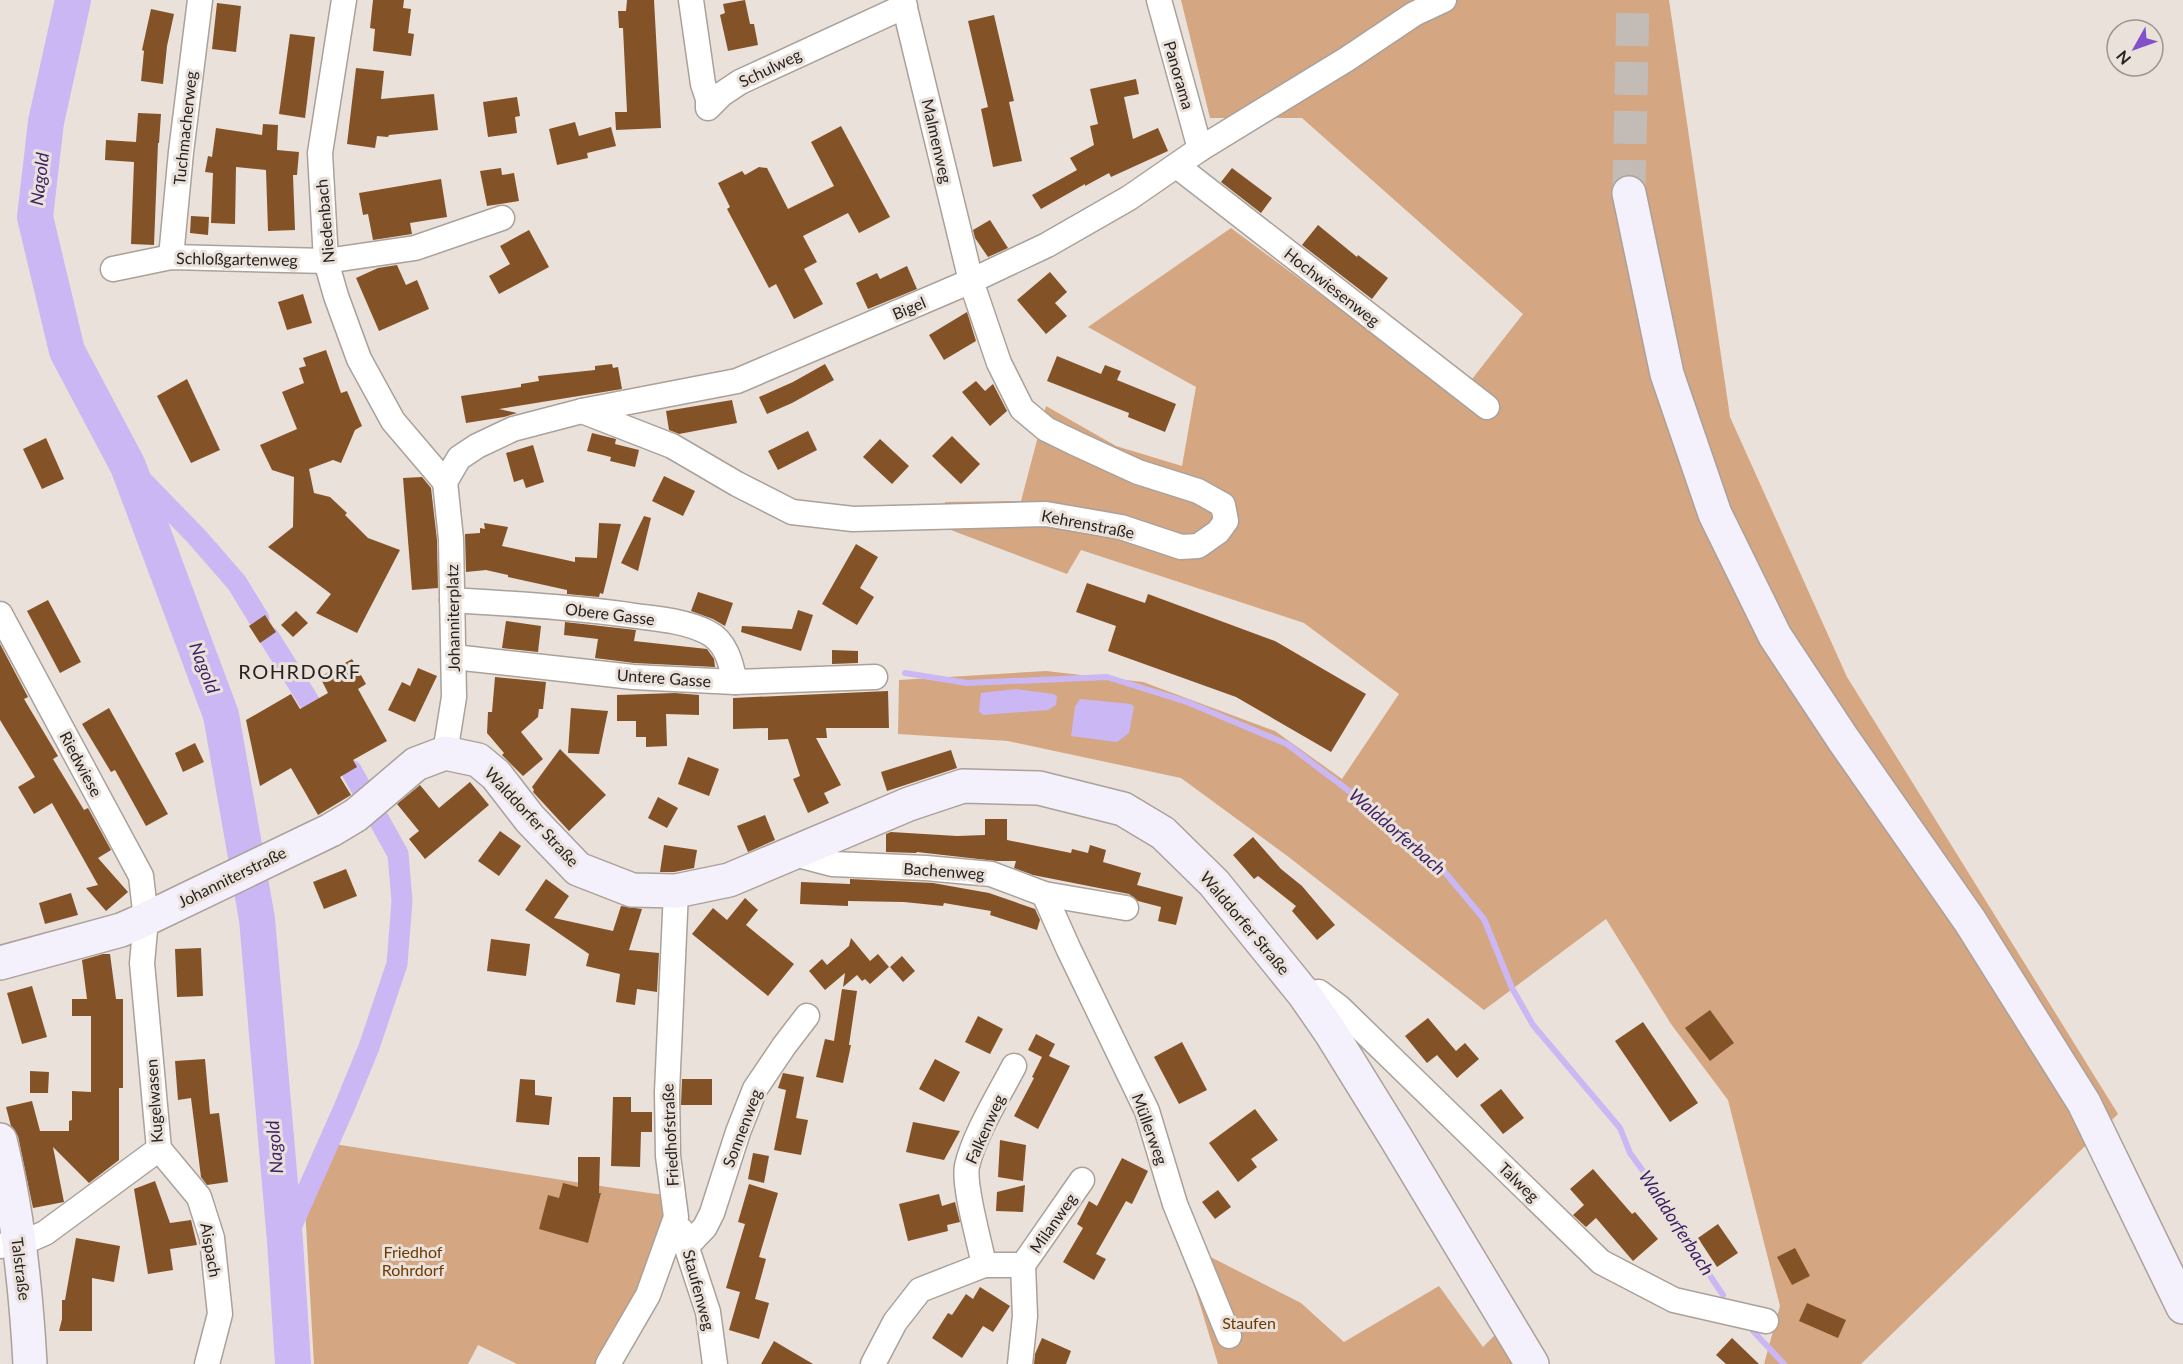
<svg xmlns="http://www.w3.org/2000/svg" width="2183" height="1364" font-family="Lato,sans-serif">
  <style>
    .green { fill: #d4a681 }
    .water { fill: #ccb7f5 }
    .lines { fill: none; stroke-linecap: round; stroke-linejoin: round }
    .stream { stroke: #ccb7f5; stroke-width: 6 }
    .canal { stroke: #ccb7f5; stroke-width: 21 }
    .river { stroke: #ccb7f5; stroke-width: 36 }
    .building { fill: #845227 }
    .secondary-tunnel { stroke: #c3bbb5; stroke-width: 33; stroke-dasharray: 33 16; stroke-linecap: butt }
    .street-casing { stroke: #aaa19a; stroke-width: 27 }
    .secondary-casing { stroke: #aaa19a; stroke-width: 36 }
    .street { stroke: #fff; stroke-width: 24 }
    .secondary { stroke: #f4f0fc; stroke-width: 33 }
    .labels { text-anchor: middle; stroke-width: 6; stroke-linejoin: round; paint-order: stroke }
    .street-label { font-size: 16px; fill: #272321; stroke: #eae1da }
    .park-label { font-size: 16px; fill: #6d3a01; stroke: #eae1da }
    .water-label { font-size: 18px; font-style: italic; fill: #3d1f65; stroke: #eae1da }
    .quarter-label { font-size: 20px; letter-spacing: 1.5px; fill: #272321; stroke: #eae1da }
  </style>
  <rect width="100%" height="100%" fill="#eae1da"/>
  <g class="green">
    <path d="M1181 0H1669L1730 417 1847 677 2118 1114 1861 1364H1764L1780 1306 1728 1100 1671 1024 1606 919 1484 1010 1290 858 1181 778 1008 741 898 734 899 680 1046 671 1143 682 1275 731 1342 779 1399 694 1304 623 1081 550 1067 574 943 527 945 502 1021 501 1046 406 1116 446 1182 466 1196 387 1088 327 1231 228 1458 397 1523 314 1302 118H1210Z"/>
    <path d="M334 1144 607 1187 664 1195 659 1252 599 1364H517L478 1345 468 1364H314L305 1207Z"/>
    <path d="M1181 1242 1301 1303 1344 1342 1439 1286 1483 1347 1499 1331 1522 1364H1218Z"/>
  </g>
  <g class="water">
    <path d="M1016 689 1053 694 1057 696 1056 705 1048 710 983 715 979 711 981 693Z"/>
    <path d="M1080 699 1131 704 1134 707 1129 733 1117 742 1071 736 1075 707Z"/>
  </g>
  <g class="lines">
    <g class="stream">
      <path d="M905 673 967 683 1107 677 1187 702 1287 744 1390 822 1438 864 1484 919 1512 988 1533 1025 1620 1128 1630 1153 1667 1204 1692 1249 1723 1295"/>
      <path d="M1753 1331 1784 1364"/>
    </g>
    <g class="canal">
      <path d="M128 466 197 537 237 583 259 619"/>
      <path d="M269 637 325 727"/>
      <path d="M285 1241 344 1108 369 1047 397 964 402 901 398 854 351 770"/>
    </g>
    <path class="river" d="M73 0 46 122 35 217 67 351 128 466 221 715 257 919 285 1241 293 1364"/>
  </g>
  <g class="building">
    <path d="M373 0H404L403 8 411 9 408 33 414 34 411 56 373 51 375 29 370 28Z"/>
    <path d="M627 0H654L661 128 616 130 615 112H627L623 28H619L618 11H626Z"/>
    <path d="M745 0 750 24H754L758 45 728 51 720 15 725 13 723 4Z"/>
    <path d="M217 3 241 6 236 52 212 49Z"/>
    <path d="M151 9 174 14 167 46 163 84 141 81 144 51 142 50Z"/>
    <path d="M994 15 1014 101 1009 102 1022 161 993 167 981 109 988 107 968 21Z"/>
    <path d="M290 34 315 37 305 118 279 114Z"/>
    <path d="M356 68 384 71 381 99 434 94 438 130 389 135 388 137 377 136 375 148 347 144Z"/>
    <path d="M1136 79 1139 94 1124 97 1133 139 1158 128 1168 151 1111 177 1109 173 1085 186V184L1041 209 1032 195 1077 170 1070 158 1094 145 1090 126 1098 124 1090 89Z"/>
    <path d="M517 97 520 116 515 117 517 133 488 137 483 102Z"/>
    <path d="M138 113 161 114 159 143H158L154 245 131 244 134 162 105 160 106 140 136 142Z"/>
    <path d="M575 122 579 136 611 127 616 146 587 153 588 158 557 165 549 129Z"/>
    <path d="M263 124 278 125 277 150 299 152 297 175H293L295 230 268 231 266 170 236 167 235 224 211 223 213 173 205 172 208 156 212 157 216 128 262 135Z"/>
    <path d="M841 126 890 217 859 233 848 213 803 236 817 262 804 269 823 304 794 319 776 284 769 288 727 209 730 207 718 183 742 171 745 175 759 167 767 168 788 209 834 186 811 142Z"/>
    <path d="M501 168 502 175 514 173 519 201 487 206 480 171Z"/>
    <path d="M1232 168 1272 198 1261 213 1221 182Z"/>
    <path d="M441 179 447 217 410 223 412 234 373 240 368 214 363 215 359 193Z"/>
    <path d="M191 216 209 217 208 235 190 233Z"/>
    <path d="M990 220 1008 248 988 257 975 238 973 230Z"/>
    <path d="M1318 225 1357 257 1358 255 1388 278 1372 299 1302 245Z"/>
    <path d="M529 230 549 267 499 294 489 276 510 264 500 246Z"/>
    <path d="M397 265 406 285 417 280 429 309 379 331 356 278 378 268Z"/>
    <path d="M907 266 917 289 868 309 856 283 877 273 880 279Z"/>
    <path d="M1050 272 1067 292 1055 303 1067 316 1046 334 1017 300Z"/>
    <path d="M303 294 312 323 287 330 278 302Z"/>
    <path d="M967 312 976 341 944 360 929 335Z"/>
    <path d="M326 350 341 393 347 391 362 426 355 430 341 463 333 460 309 469 314 493 330 497 347 513 345 515 368 538 400 550 357 633 316 613 331 594 268 547 293 527 294 477 272 470 260 445 297 429 282 392 304 383 299 368 306 366 303 358Z"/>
    <path d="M1057 356 1101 374 1105 365 1121 371 1117 380 1176 404 1165 432 1128 417 1129 413 1047 381Z"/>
    <path d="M612 364 613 368 618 367 622 389 499 409 517 413 504 417 466 423 461 396 521 387V384L539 381 538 376 595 370V366Z"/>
    <path d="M825 364 834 380 792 403 767 414 759 397 793 382Z"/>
    <path d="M187 379 220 450 191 463 157 396Z"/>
    <path d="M976 381 985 391 993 384 1007 411 990 426 962 392Z"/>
    <path d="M732 400 737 423 679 434 669 430 666 411Z"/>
    <path d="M808 431 817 450 778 470 768 451Z"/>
    <path d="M592 433 616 439 615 444 639 450 635 467 610 461 611 457 587 451Z"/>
    <path d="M952 436 980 464 961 484 932 456Z"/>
    <path d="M46 438 64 479 42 489 23 449Z"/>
    <path d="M880 439 909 466 892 484 863 457Z"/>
    <path d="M533 445 544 482 526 488 523 479 514 482 506 453Z"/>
    <path d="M664 476 695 491 683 516 652 501Z"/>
    <path d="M422 477 431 488 437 540 438 588 412 590 403 478Z"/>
    <path d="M644 516 651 518 638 571 621 563Z"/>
    <path d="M484 523 508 527 502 546 575 562V557L597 558 599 523 621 524 603 594 600 593 599 597 567 594V590L508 577V575L486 570 466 572 465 534 480 533V528L485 529Z"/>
    <path d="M856 544 878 557 860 588 874 597 857 625 822 604Z"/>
    <path d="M1087 583 1145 603 1148 594 1275 641 1366 694 1331 752 1236 697 1108 651 1116 626 1076 612Z"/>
    <path d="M698 592 733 603 725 626 713 619 691 611Z"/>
    <path d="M48 600 81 662 60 673 27 611Z"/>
    <path d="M798 610 813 615 801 651 741 632 742 626 792 629Z"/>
    <path d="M296 611 308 623 293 637 281 625Z"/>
    <path d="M265 615 276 632 260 643 249 626Z"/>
    <path d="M506 621 541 626 538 652 502 648Z"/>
    <path d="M565 622 636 630 634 641 707 649 714 659 715 667 634 663 595 658 598 639 564 635Z"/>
    <path d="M0 644 28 697 24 699 58 756 53 759 84 810 88 808 111 850 98 858 128 892 106 911 86 888 98 885 52 803 34 814 18 787 35 777 0 720Z"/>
    <path d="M832 650 858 651V663L832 664Z"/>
    <path d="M352 659 366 684 358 689 387 741 353 760 357 767 340 777 351 795 318 815 291 768 260 786 246 720 291 694 300 709 328 693 320 677Z"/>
    <path d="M418 668 437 676 415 722 388 710 402 682 410 686Z"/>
    <path d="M495 677 546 682 543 709H539L538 717 521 732 543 759 523 776 502 755 504 753 487 733 488 712H492Z"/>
    <path d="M888 691 889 728H826L827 738H816L841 785 824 793 829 803 808 813 793 779 800 776 788 739 768 740V728L733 729V698Z"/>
    <path d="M675 693 699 695V715L666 714 667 746 646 747V737H636V721H617V695Z"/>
    <path d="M109 708 168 814 146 826 115 770 111 772 82 724Z"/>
    <path d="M571 708 608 711 599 754 568 753Z"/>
    <path d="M195 743 204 762 183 772 175 753Z"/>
    <path d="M560 749 606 795 569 831 533 792 534 790 532 787Z"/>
    <path d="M951 750 957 768 887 791 881 772Z"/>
    <path d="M688 757 719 769 709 796 678 784Z"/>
    <path d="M470 782 489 805 425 859 409 839 419 831 397 804 420 785 439 808Z"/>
    <path d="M658 797 678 808 667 828 648 818Z"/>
    <path d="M765 815 775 840 748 852 737 826Z"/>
    <path d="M985 819H1007V840L1071 853 1072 849 1088 853 1090 845 1106 850 1103 862 1141 873 1137 885 1183 897 1176 925 1158 921 1161 907 1138 901 1129 894 1033 875 1014 868 1016 861H996L917 852 916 853 886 852V834L891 832 957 836 985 835Z"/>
    <path d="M500 831 521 846 499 876 478 861Z"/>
    <path d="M1253 837 1281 869 1302 886 1335 925 1317 940 1292 911 1296 906 1258 876 1254 879 1233 855Z"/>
    <path d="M664 845 697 850 694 868 674 872H660Z"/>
    <path d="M346 869 357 896 324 909 313 882Z"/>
    <path d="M546 879 569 896 554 918 613 931 621 906 642 909 629 950 659 953 657 992 637 989 635 1005 616 1002 620 974 586 966 589 954 525 910Z"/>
    <path d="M850 879 933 883 989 893 1035 909 1040 920 1037 930 990 915 991 911 944 903 943 906 904 902 848 901V906L800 904 801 882 850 884Z"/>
    <path d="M71 893 78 915 45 924 39 903Z"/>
    <path d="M745 898 758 910 746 925 794 964 768 996 692 934 713 908 727 920Z"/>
    <path d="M851 938 870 961 878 954 889 967 870 984 865 979 862 981 857 975 843 987 845 973 825 990 809 971 822 959 827 965 849 946Z"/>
    <path d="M491 939 530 944 526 976 487 971Z"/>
    <path d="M201 948 203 996 177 997 175 949Z"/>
    <path d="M103 954H110L116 999H123V1088H119V1160L89 1183 53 1147 64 1202 33 1208 18 1136 11 1126 6 1107 32 1101 40 1131H69V1121L72 1120V1091L91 1092V1016H72V999H87L82 960Z"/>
    <path d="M902 956 915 971 903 982 890 967Z"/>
    <path d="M32 986 47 1037 22 1044 7 993Z"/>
    <path d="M842 989 857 991 849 1045H851L843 1083 816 1077 825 1039 834 1041Z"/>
    <path d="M1710 1010 1734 1043 1710 1061 1685 1028Z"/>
    <path d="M978 1016 1003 1029 990 1054 965 1042Z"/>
    <path d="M1428 1018 1456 1051 1465 1043 1479 1059 1457 1078 1437 1055 1427 1063 1405 1036Z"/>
    <path d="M1643 1022 1698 1103 1670 1122 1615 1041Z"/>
    <path d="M1036 1034 1055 1044 1049 1056 1070 1066 1038 1129 1014 1116 1034 1078 1032 1077 1042 1057 1028 1050Z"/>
    <path d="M1182 1042 1207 1090 1179 1104 1154 1057Z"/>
    <path d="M205 1059 210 1114 219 1113 228 1182 207 1185 201 1177 191 1098 178 1100 175 1061Z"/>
    <path d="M935 1059 960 1072 944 1102 919 1089Z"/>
    <path d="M30 1071 49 1072 48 1093H30Z"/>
    <path d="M783 1073 804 1077 796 1118 808 1120 801 1155 774 1150 786 1090 778 1088Z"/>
    <path d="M520 1079 535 1080V1095L552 1097 549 1125 516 1122Z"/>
    <path d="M682 1079H712V1105H681Z"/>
    <path d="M1501 1089 1524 1118 1503 1134 1480 1105Z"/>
    <path d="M613 1097H631V1112H652V1132H641L640 1167 611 1166Z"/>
    <path d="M1255 1109 1278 1140 1251 1159 1257 1167 1238 1182 1209 1143Z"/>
    <path d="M913 1122 960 1131 944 1160 906 1152Z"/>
    <path d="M1000 1140 1026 1145 1023 1181 998 1177Z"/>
    <path d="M753 1153 769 1156 764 1183 748 1179Z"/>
    <path d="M578 1157H600L599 1193H601L588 1243 539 1229 548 1195 559 1198 563 1183 578 1187Z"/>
    <path d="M1122 1158 1148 1171 1132 1204 1126 1201 1096 1254 1106 1259 1094 1280 1063 1262 1083 1228 1077 1224 1089 1201 1097 1206Z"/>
    <path d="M1593 1169 1632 1214 1635 1212 1658 1239 1633 1261 1596 1218 1586 1227 1573 1215 1584 1205 1570 1189Z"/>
    <path d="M155 1181 170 1223 191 1220 197 1245 170 1249 173 1270 148 1274 134 1189Z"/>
    <path d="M749 1184 778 1193 759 1257 766 1259 755 1299 769 1303 759 1339 729 1330 740 1292 726 1288 745 1224 738 1222Z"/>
    <path d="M1025 1185 1023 1212 996 1211 997 1192Z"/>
    <path d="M1218 1190 1231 1207 1215 1219 1202 1202Z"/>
    <path d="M939 1194 942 1206 955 1202 960 1222 947 1225 948 1231 908 1241 899 1204Z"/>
    <path d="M1718 1224 1738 1253 1717 1267 1698 1238Z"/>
    <path d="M76 1238 120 1246 114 1282 92 1278V1331H59L62 1319V1300H65Z"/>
    <path d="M1795 1248 1810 1276 1792 1285 1777 1257Z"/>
    <path d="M980 1287 1010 1306 993 1332 983 1326 962 1358 932 1338 948 1313 952 1315 966 1294 973 1299Z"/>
    <path d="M1807 1303 1846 1320 1838 1338 1799 1321Z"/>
    <path d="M1042 1338 1071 1351 1066 1364H1034L1035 1354Z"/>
    <path d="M1732 1338 1759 1364H1726L1716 1355Z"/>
    <path d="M774 1341 813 1364H761Z"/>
  </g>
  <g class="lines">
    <path class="secondary-tunnel" d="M1629 193 1633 0"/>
    <g class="street-casing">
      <g id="street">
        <path d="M344 0 320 153 326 261 336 296 359 359 393 421 445 482"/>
        <path d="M691 0 703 84 708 99V108L722 94 740 82 905 6"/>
        <path d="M1159 0 1200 149"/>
        <path d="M1177 166 1487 407"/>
        <path d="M171 257 181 152 200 0"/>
        <path d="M113 269 171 257 326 261 415 248 502 218"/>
        <path d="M582 411 672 446 737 484 792 512 853 519 1046 514 1121 527 1181 547 1198 546 1218 532 1226 521 1223 505 1198 491 1138 472 1077 444 1046 429 1022 409 999 363 971 281 903 0"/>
        <path d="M445 482 459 458 477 446 513 429 582 411 737 381 971 281 1047 245 1129 198 1200 149 1347 59 1414 14 1444 0"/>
        <path d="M445 482 451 539 454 697 445 753"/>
        <path d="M452 600C513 604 575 607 636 616 659 619 685 621 707 632 726 641 731 663 735 682"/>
        <path d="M0 614 141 876 146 919 142 963 159 1149 45 1233 29 1240 0 1246"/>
        <path d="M454 657 633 677 735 682 875 677"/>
        <path d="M794 854 832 864 926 868 991 874 1044 894 1126 908"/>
        <path d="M1044 894 1069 950 1147 1111 1175 1204 1229 1336"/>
        <path d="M1304 994 1319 992 1339 1007 1601 1262 1674 1300 1766 1321"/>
        <path d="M159 1149 199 1197 212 1238 220 1314 207 1364"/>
        <path d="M681 1230 708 1312 715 1364"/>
        <path d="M688 1245 705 1227 712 1213 738 1132 755 1089 784 1046 807 1016"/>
        <path d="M984 1265C980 1243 963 1186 967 1166 974 1135 999 1095 1014 1066"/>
        <path d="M1023 1265 1082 1180"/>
        <path d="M608 1364 648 1295 676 1217 668 1156 667 1092 676 891"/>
        <path d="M873 1364 895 1322 920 1290 984 1265H1023"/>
        <path d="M1020 1364 1025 1316 1023 1265"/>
      </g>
    </g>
    <g class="secondary-casing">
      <g id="secondary">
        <path d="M1629 193 1667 374 1715 514 1775 636 1843 739 1970 921 2084 1103 2183 1307"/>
        <path d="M0 963 121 930 146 919 331 830 356 815 416 764 445 753 478 760 496 775 530 819 578 869 632 890 676 891 729 880 909 804 963 786 1039 788 1123 809 1163 833 1214 883 1304 994 1331 1033 1396 1138 1532 1364"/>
        <path d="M0 1140C18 1213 26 1289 30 1364"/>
      </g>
    </g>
    <use href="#street" class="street"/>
    <use href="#secondary" class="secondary"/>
  </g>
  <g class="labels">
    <g class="street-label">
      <text transform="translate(770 68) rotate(-26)" y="6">Schulweg</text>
      <text transform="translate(1179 75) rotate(74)" y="6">Panorama</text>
      <text transform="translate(185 128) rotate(-84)" y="6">Tuchmacherweg</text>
      <text transform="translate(937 141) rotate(77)" y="6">Malmenweg</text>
      <text transform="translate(325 221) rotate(-95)" y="6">Niedenbach</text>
      <text transform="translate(237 259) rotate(1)" y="6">Schloßgartenweg</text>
      <text transform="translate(1332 287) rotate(38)" y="6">Hochwiesenweg</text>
      <text transform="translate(909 308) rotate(-23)" y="6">Bigel</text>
      <text transform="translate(1088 524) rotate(11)" y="6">Kehrenstraße</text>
      <text transform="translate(610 614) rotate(7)" y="6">Obere Gasse</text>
      <text transform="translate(453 618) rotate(-91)" y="6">Johanniterplatz</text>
      <text transform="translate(664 678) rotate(4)" y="6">Untere Gasse</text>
      <text transform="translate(81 764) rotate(62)" y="6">Riedwiese</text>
      <text transform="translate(532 817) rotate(47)" y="6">Walddorfer Straße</text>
      <text transform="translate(944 871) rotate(4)" y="6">Bachenweg</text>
      <text transform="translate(232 877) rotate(-26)" y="6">Johanniterstraße</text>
      <text transform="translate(1245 923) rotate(50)" y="6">Walddorfer Straße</text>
      <text transform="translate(154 1101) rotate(-94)" y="6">Kugelwasen</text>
      <text transform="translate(742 1128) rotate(-69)" y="6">Sonnenweg</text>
      <text transform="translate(985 1129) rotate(-66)" y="6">Falkenweg</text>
      <text transform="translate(1150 1129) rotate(70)" y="6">Müllerweg</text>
      <text transform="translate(670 1135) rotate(-93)" y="6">Friedhofstraße</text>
      <text transform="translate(1519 1182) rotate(44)" y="6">Talweg</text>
      <text transform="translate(1053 1223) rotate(-55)" y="6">Milanweg</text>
      <text transform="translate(211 1250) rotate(80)" y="6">Aispach</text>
      <text transform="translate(21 1269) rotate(83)" y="6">Talstraße</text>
      <text transform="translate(699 1290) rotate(75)" y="6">Staufenweg</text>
    </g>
    <g class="park-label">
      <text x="413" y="1258">Friedhof<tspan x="413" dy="18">Rohrdorf</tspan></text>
      <text x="1249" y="1329">Staufen</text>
    </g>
    <g class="water-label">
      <text transform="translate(40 179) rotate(-83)" y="6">Nagold</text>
      <text transform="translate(204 668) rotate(69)" y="6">Nagold</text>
      <text transform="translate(1397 832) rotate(41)" y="6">Walddorferbach</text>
      <text transform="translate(275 1147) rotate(-95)" y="6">Nagold</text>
      <text transform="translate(1676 1223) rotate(57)" y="6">Walddorferbach</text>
    </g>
    <g class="quarter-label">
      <text x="300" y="679">ROHRDORF</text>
    </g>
  </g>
  <g transform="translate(2135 48) rotate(230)"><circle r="28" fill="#eae1da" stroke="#9c9590" stroke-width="1.5"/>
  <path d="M0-4.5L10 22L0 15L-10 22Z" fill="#8251c9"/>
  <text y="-9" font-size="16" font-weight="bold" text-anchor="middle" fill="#272321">N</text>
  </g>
</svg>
